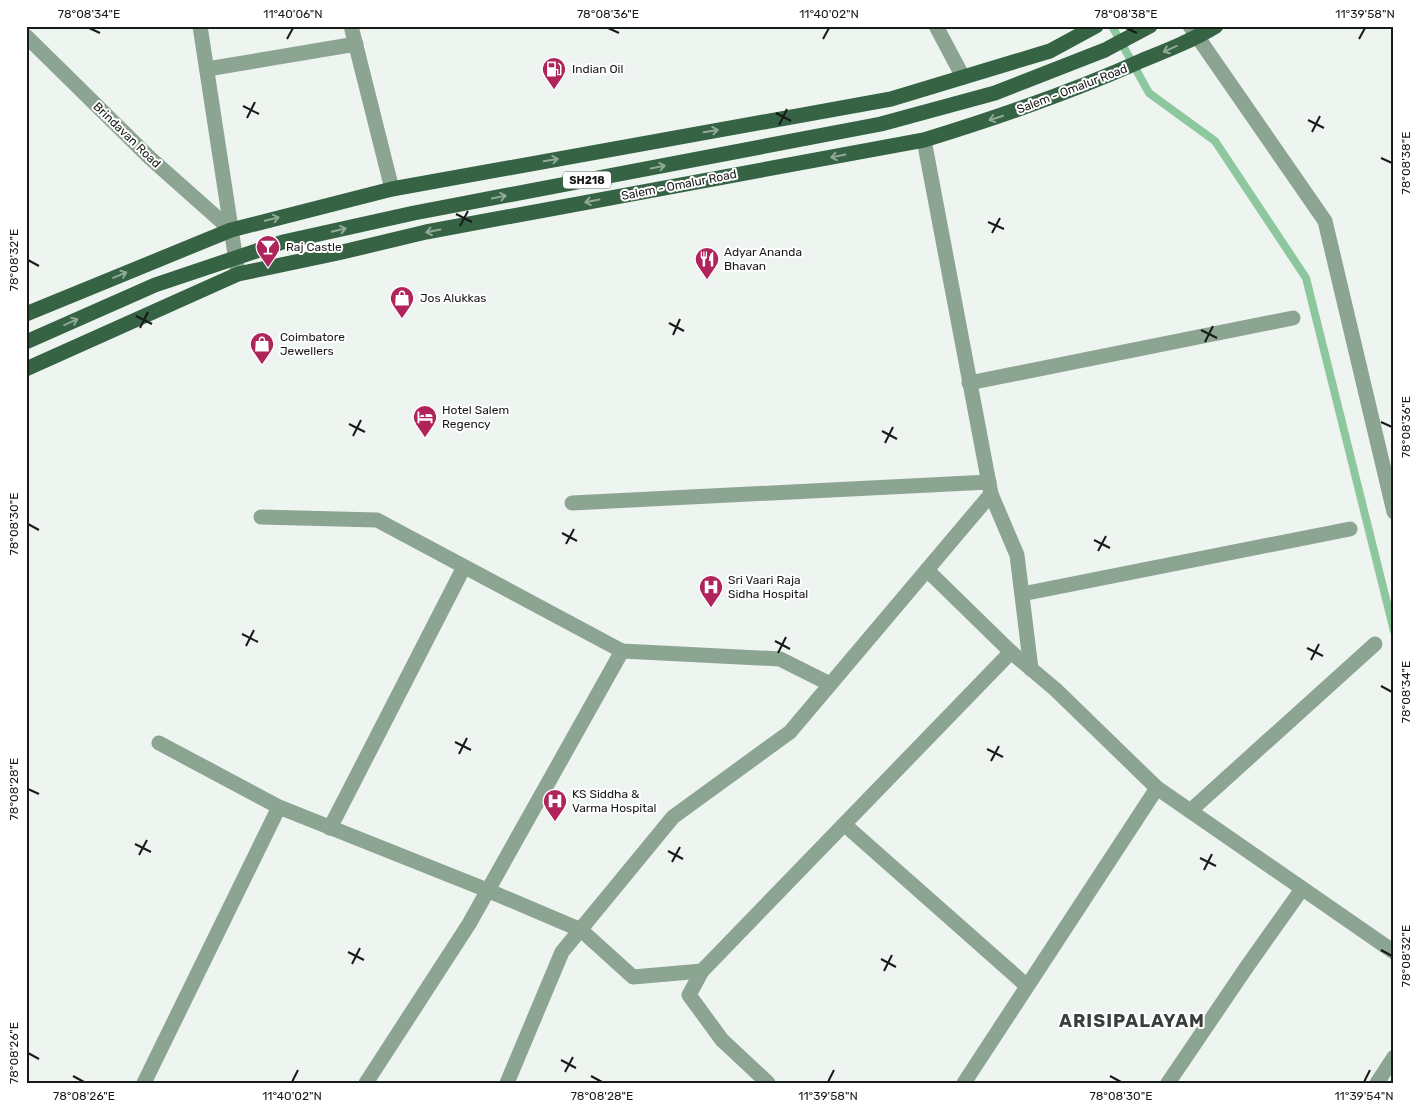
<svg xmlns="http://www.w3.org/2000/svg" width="1420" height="1109" font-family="Rubik,sans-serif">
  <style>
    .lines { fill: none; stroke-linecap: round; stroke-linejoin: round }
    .stream { stroke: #8dc79d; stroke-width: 8 }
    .minor { stroke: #8ca492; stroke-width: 15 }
    .major { stroke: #356343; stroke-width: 15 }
    .major-bridge { stroke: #356343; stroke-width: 15 }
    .oneway { stroke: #90a998 }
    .ticks { fill: none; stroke: #181a18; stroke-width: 2 }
    .labels { text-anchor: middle; stroke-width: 4; stroke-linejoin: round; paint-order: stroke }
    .shield { fill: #fff; stroke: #5d5f5d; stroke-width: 1 }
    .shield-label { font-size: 11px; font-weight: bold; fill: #181a18 }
    .poi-label { font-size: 12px; fill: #181a18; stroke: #fff; text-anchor: start }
    .street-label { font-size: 12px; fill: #181a18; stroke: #fff }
    .district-label { font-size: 18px; font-weight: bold; letter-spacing: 1px; fill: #393f3b; stroke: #fff }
    .neatline { fill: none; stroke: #181a18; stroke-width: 2 }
    .ticks-label { font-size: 12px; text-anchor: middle; fill: #181a18 }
  </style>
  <rect width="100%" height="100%" fill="#eef5f0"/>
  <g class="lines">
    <path class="stream" d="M1112 26 1149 93 1215 141 1306 278 1394 631"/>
    <g class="minor">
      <path d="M200 26 238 274"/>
      <path d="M351 26 392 189"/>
      <path d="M936 26 963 77"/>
      <path d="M1190 26 1325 221 1394 512"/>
      <path d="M26 36 150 158 231 230"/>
      <path d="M207 69 356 44"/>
      <path d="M969 383 1293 318"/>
      <path d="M991 494 1017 555 1031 669"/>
      <path d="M572 503 989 482"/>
      <path d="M261 517 377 520 622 651 780 659 830 684"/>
      <path d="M927 570 1011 652 1055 689 1157 788"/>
      <path d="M1022 594 1350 529"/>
      <path d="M159 743 279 807"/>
      <path d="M1190 811 1375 644"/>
      <path d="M845 825 1027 986"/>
      <path d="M330 828 464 567"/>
      <path d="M702 971 1011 652"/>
      <path d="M144 1083 279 807 487 890 581 930 633 977 702 971 689 995 722 1040 768 1083"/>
      <path d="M366 1083 469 924 622 651"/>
      <path d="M507 1083 562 952 673 817 790 732 991 494 924 140"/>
      <path d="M964 1083 1157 788 1394 952"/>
      <path d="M1168 1083 1246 968 1302 889"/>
      <path d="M1377 1083 1394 1057"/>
    </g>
    <g class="major">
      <path d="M26 314 231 230 392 189 891 99 1050 51 1096 26"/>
      <path d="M26 369 238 274 338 253 426 232 924 140C999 117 1072 92 1143 60 1168 50 1193 40 1216 26"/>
    </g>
    <path class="major-bridge" d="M26 342 155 285 283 242 414 213 881 124 995 93 1105 50 1150 26"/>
  </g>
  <defs><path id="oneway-shaft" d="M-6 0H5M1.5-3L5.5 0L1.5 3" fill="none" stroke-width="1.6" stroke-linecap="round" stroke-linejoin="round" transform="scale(1.25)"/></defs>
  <g class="oneway">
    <use href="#oneway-shaft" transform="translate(1170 49) rotate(156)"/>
    <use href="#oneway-shaft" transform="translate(996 118) rotate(162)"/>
    <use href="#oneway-shaft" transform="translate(711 131) rotate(-10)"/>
    <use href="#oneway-shaft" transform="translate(838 156) rotate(169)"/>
    <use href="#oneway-shaft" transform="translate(551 160) rotate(-10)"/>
    <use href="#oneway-shaft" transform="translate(658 167) rotate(-11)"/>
    <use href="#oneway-shaft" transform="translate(499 197) rotate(-11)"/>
    <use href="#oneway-shaft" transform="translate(592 201) rotate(169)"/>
    <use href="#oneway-shaft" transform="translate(272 219) rotate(-14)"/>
    <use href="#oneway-shaft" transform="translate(339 230) rotate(-13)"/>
    <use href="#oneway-shaft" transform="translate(433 231) rotate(169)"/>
    <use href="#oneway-shaft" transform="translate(120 275) rotate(-22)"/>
    <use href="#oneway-shaft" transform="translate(71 322) rotate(-24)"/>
  </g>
  <path class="ticks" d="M89 28 100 33M608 28 619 33M1126 28 1137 33M287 39 293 28M823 39 829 28M1359 39 1365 28M243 106 259 114M776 113 791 121M247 118 255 102M1308 120 1324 128M779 125 787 109M1312 132 1320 116M1381 158 1392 163M456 214 472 222M988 222 1004 229M460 226 468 211M992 233 1000 218M28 260 39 266M136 316 152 324M669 323 684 331M140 328 148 312M1201 330 1217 338M673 335 680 319M1205 342 1213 326M1381 422 1392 427M349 424 365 432M882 431 897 439M353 436 361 420M885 443 893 427M28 524 39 530M562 533 577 541M1094 540 1110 548M566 544 574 529M1098 551 1106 536M242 634 258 642M775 641 790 649M246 646 254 630M1307 648 1323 656M778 653 786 637M1311 660 1319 644M1381 686 1392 692M455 742 471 750M987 749 1003 757M459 754 467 738M991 761 999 746M28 789 39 794M135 844 151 852M668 851 683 859M139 855 147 840M1200 858 1216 866M672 862 680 847M1204 870 1212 854M1381 950 1392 956M348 952 364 960M881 959 896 967M352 964 360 948M884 971 892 955M28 1053 39 1059M561 1060 576 1068M565 1072 573 1057M73 1076 84 1082M591 1076 602 1082M1110 1076 1121 1082M292 1082 298 1070M828 1082 834 1070M1364 1082 1370 1070"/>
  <defs>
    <g id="fuel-pin" transform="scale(1.25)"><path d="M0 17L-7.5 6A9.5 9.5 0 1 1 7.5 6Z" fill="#b0235b" stroke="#fff"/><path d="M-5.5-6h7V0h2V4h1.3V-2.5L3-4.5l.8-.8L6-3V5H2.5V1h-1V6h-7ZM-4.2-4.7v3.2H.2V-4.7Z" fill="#fff"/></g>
    <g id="bar-pin" transform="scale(1.25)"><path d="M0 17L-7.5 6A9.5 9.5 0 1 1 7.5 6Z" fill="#b0235b" stroke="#fff"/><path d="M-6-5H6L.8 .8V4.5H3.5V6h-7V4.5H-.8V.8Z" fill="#fff"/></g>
    <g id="restaurant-pin" transform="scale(1.25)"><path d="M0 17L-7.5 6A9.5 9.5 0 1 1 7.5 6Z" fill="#b0235b" stroke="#fff"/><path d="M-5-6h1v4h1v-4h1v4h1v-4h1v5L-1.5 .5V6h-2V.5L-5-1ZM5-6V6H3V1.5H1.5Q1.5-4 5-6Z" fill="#fff"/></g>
    <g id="shop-pin" transform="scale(1.25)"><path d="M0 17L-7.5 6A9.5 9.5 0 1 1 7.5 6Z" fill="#b0235b" stroke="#fff"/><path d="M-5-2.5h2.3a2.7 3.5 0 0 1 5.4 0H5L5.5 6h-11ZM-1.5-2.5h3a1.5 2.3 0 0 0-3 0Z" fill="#fff"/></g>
    <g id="hotel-pin" transform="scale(1.25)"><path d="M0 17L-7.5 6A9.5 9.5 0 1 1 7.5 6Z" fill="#b0235b" stroke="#fff"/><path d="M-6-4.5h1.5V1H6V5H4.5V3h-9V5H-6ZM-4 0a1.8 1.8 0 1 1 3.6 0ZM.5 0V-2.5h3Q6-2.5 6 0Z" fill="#fff"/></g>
    <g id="hospital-pin" transform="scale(1.25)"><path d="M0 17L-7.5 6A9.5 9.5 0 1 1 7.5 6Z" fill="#b0235b" stroke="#fff"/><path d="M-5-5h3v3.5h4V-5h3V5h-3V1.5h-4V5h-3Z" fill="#fff"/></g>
  </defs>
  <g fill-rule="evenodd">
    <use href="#fuel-pin" x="554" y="69"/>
    <use href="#bar-pin" x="268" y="247"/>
    <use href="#restaurant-pin" x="707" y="259"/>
    <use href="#shop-pin" x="402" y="298"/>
    <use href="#shop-pin" x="262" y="344"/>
    <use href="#hotel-pin" x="425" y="417"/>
    <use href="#hospital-pin" x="711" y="587"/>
    <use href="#hospital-pin" x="555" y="801"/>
  </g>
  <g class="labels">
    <rect class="shield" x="563" y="171.5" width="48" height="17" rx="4"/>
    <g class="shield-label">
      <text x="587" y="184">SH218</text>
    </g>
    <g class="poi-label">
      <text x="572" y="73">Indian Oil</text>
      <text x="286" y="251">Raj Castle</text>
      <text x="724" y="256">Adyar Ananda<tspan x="724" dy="14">Bhavan</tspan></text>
      <text x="420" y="302">Jos Alukkas</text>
      <text x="280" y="341">Coimbatore<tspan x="280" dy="14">Jewellers</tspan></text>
      <text x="442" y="414">Hotel Salem<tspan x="442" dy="14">Regency</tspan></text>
      <text x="728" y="584">Sri Vaari Raja<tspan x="728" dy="14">Sidha Hospital</tspan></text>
      <text x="572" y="798">KS Siddha &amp;<tspan x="572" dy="14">Varma Hospital</tspan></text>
    </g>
    <g class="street-label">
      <text transform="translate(1072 89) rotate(-21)" y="4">Salem - Omalur Road</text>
      <text transform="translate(127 135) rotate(44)" y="4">Brindavan Road</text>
      <text transform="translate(679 185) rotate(-11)" y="4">Salem - Omalur Road</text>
    </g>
    <g class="district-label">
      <text x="1132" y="1027">ARISIPALAYAM</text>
    </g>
  </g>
  <rect width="1420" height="1109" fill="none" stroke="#ffffff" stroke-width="55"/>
  <rect x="28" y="28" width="1364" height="1054" class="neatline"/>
  <g class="ticks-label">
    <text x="89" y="18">78°08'34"E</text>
    <text x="293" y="18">11°40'06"N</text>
    <text x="608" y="18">78°08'36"E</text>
    <text x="829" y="18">11°40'02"N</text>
    <text x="1126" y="18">78°08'38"E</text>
    <text x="1365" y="18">11°39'58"N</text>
    <text transform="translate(1406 163) rotate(-90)" y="4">78°08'38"E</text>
    <text transform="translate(14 260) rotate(-90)" y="4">78°08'32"E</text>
    <text transform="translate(1406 427) rotate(-90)" y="4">78°08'36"E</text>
    <text transform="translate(14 524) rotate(-90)" y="4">78°08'30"E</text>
    <text transform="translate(1406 692) rotate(-90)" y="4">78°08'34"E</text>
    <text transform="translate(14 789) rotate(-90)" y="4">78°08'28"E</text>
    <text transform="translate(1406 956) rotate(-90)" y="4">78°08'32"E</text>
    <text transform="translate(14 1053) rotate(-90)" y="4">78°08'26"E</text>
    <text x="84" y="1100">78°08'26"E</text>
    <text x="292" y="1100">11°40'02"N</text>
    <text x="602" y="1100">78°08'28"E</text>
    <text x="828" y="1100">11°39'58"N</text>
    <text x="1121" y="1100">78°08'30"E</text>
    <text x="1364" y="1100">11°39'54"N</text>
  </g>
</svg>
